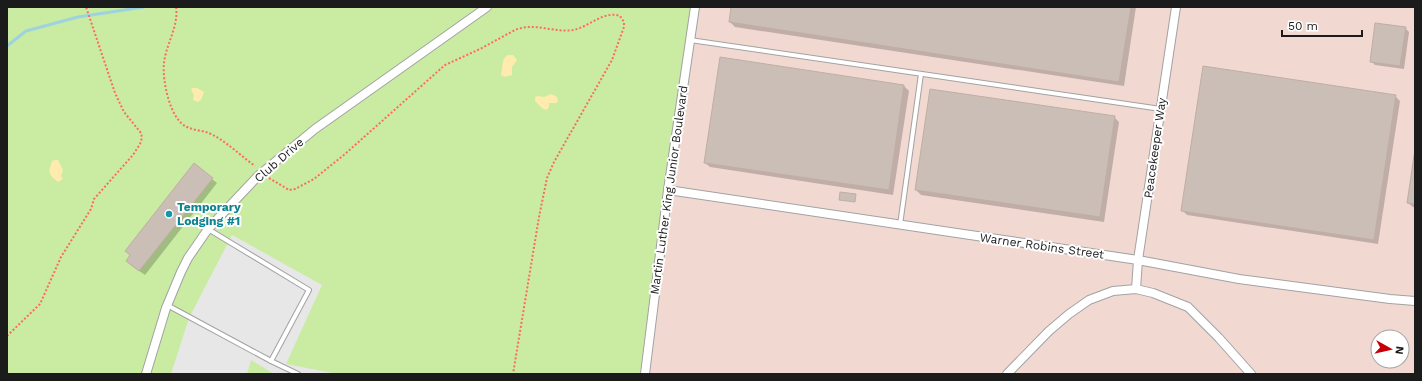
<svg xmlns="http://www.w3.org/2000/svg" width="1422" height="381" font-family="'Work Sans',sans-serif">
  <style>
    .military { fill: #f1d9d2; fill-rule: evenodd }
    .grass { fill: #c9eca2 }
    .sand { fill: #ffebad }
    .parking { fill: #e7e7e7 }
    .shadow { fill: #0003 }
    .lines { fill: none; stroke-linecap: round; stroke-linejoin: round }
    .stream { stroke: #9dd2df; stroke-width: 3 }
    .building { fill: #cabeb6; stroke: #c0aea2 }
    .service-casing { stroke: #a2a2a2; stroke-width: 6 }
    .minor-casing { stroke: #a2a2a2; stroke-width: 10 }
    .path { stroke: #ff6a60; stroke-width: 2; stroke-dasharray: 2 2; stroke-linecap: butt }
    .service { stroke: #fff; stroke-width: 4 }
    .minor { stroke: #fff; stroke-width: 8 }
    .culture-dot { fill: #0f9aa8; stroke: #fff; stroke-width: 1.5 }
    .labels { text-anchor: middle; stroke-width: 4; stroke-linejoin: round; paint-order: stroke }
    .street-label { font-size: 12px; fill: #1b1b1b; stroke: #fff }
    .culture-label { font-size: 12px; font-weight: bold; fill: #0d838f; stroke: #fff; text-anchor: start }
  </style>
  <rect width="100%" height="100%" fill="#eee9e0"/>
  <path class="military" d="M7 7H1415V374H7ZM1378 337H1402V361H1378Z"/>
  <path class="grass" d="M7 7H695L643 374H7Z"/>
  <g class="sand">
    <path d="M508 55H513L517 60 512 67V75L505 77 501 75C503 68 501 58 508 55Z"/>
    <path d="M193 88H197L204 92 201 100 198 102 193 100 194 96 191 89Z"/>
    <path d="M551 94 557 97 558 101 556 103H549V107L546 110 542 108 535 101V97L538 96 544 97Z"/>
    <path d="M55 160H58L63 170 61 176 63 179 58 182 52 177 49 171 52 161Z"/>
  </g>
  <path class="parking" d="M232 235 322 285 286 364 338 374H274L251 360 247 374H171L189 318Z"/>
  <g class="shadow">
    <path d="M732 7H1136L1124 86 735 27 730 22Z"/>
    <path d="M1405 28 1409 32 1404 69 1375 65 1371 61Z"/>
    <path d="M720 59 904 86 909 91 893 195 710 167 705 163Z"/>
    <path d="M1395 96 1400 101 1378 244 1187 215 1182 210Z"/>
    <path d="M1114 117 1119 122 1104 222 921 195 916 190Z"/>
    <path d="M1415 156V208L1413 207 1408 203Z"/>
    <path d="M194 165 217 183 145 275 132 266Z"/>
  </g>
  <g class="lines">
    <path class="stream" d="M7 46 26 31 78 17 144 7"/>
  </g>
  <g class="building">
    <path d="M731 7H1131L1119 82 729 22Z"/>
    <path d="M1375 23 1406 27 1400 66 1370 62Z"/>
    <path d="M720 57 904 85 889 190 704 163Z"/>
    <path d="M1203 66 1396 95 1374 240 1181 211Z"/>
    <path d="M930 89 1115 116 1100 217 915 190Z"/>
    <path d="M1415 149V204L1407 203Z"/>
    <path d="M194 163 213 178 139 271 126 261 130 255 125 251Z"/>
    <path d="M840 192 856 194 855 202 839 200Z"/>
  </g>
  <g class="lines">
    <g class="service-casing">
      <g id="service">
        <path d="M690 40 1161 109"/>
        <path d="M900 225 921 74"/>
        <path d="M208 229 309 290 271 361"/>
        <path d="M167 305 271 361 298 374"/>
      </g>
    </g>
    <g class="minor-casing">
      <g id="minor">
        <path d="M668 190 1138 260 1239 279 1390 299 1415 301"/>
        <path d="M1136 289 1138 260 1176 7"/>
        <path d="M146 374 166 308 181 272 188 258 208 229 259 175 315 129 487 7"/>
        <path d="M645 374 668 190 695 7"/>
        <path d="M1007 374 1049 331 1069 314 1089 300 1113 291 1136 289 1153 293 1188 307 1219 338 1251 374"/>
      </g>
    </g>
    <g class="path">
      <path d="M176 7C179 26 166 44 164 63 162 80 170 120 187 127 195 131 204 130 213 135 228 143 241 156 255 166"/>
      <path d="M269 178 289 190 295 189 314 179 345 154 445 65 480 49 515 30C534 22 554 33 573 30 589 27 604 10 620 16L624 22V27L612 60 554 162 547 178 539 217 513 374"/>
      <path d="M7 336 40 304 61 257 91 209 94 199 133 155 140 144 142 138 141 133 124 112 115 93 86 7"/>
    </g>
    <use href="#service" class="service"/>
    <use href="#minor" class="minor"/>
  </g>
  <circle class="culture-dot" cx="169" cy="214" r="4"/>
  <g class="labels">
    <g class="street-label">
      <text transform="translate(1155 148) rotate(-82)" y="4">Peacekeeper Way</text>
      <text transform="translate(279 160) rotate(-41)" y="4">Club Drive</text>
      <text transform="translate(669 190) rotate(-82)" y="4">Martin Luther King Junior Boulevard</text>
      <text transform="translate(1042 246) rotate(8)" y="4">Warner Robins Street</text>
    </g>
    <g class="culture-label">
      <text x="177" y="211">Temporary<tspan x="177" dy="14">Lodging #1</tspan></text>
    </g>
  </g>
  <rect width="1422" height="381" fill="none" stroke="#1b1b1b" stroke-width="16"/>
  <g transform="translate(1390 349) rotate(98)"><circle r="19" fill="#ffffff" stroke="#a4a4a4"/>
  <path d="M0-3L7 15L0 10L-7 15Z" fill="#c70007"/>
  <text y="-6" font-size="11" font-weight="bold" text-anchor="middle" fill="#1b1b1b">N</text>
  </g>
  <path d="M1282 30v6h80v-6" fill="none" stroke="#1b1b1b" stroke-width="2"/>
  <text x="1288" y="30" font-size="12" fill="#1b1b1b" stroke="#ffffff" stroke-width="3" paint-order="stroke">50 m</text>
</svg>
